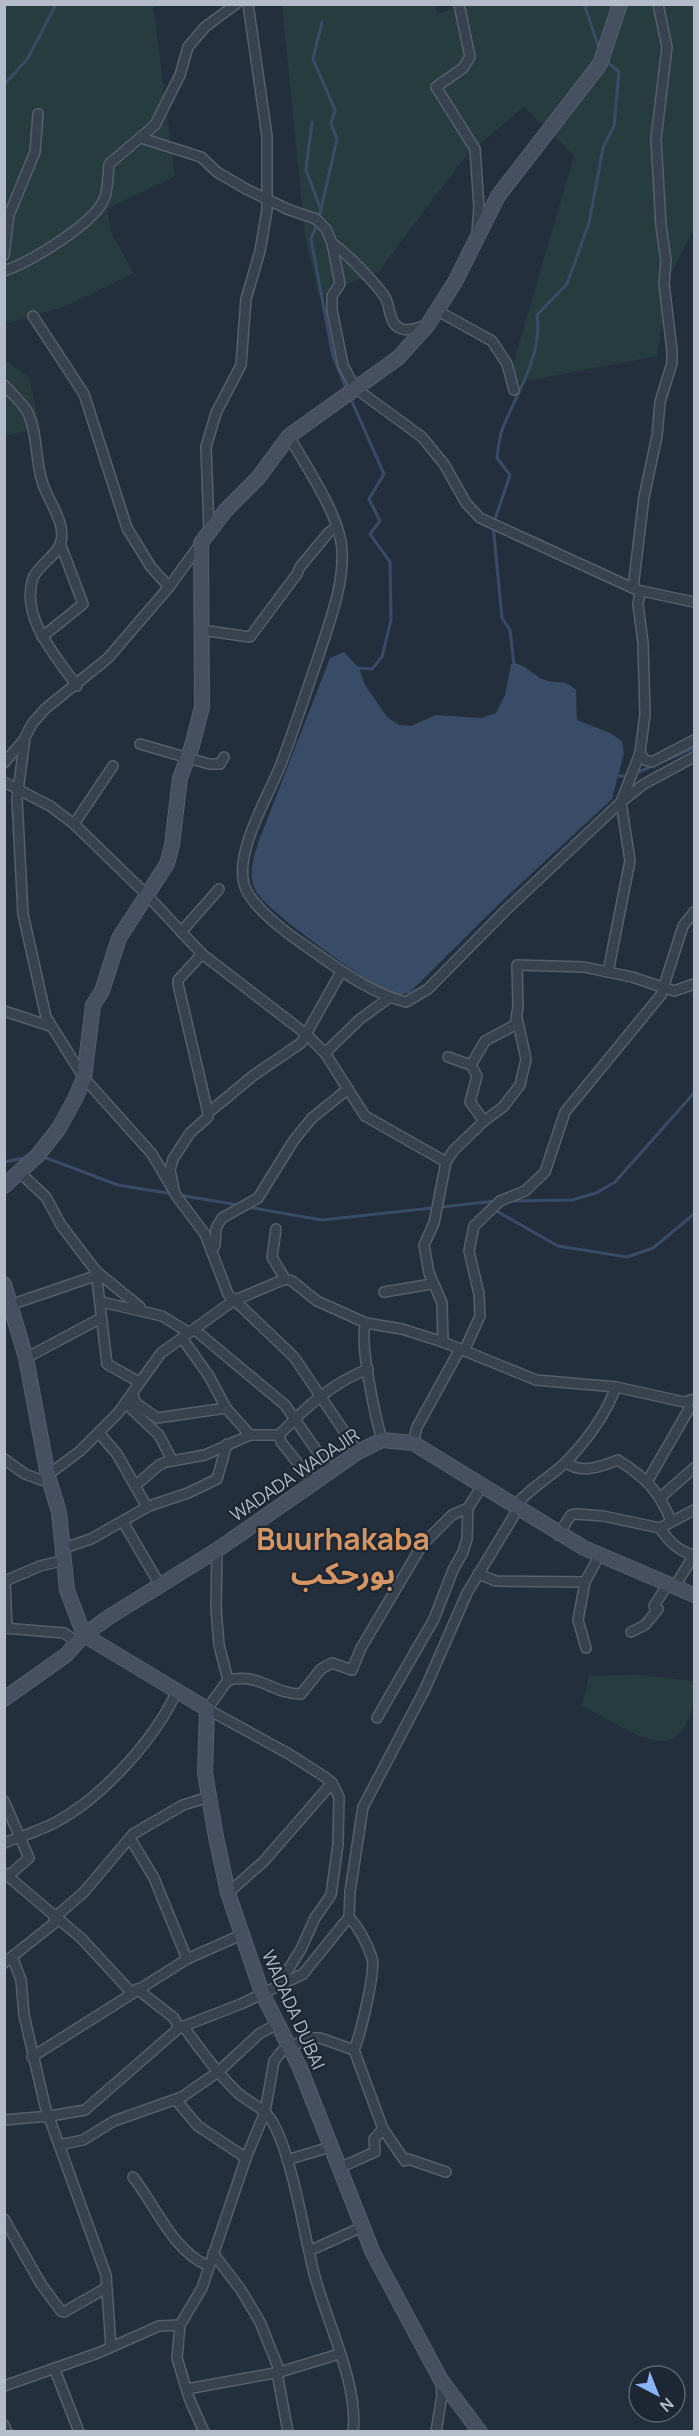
<svg xmlns="http://www.w3.org/2000/svg" width="699" height="2436" font-family="Manrope,'Noto Sans Arabic',sans-serif">
  <style>
    .green { fill: #263c3f }
    .water { fill: #394c67 }
    .lines { fill: none; stroke-linecap: round; stroke-linejoin: round }
    .stream { stroke: #394c67; stroke-width: 3 }
    .street-casing { stroke: #565f6c; stroke-width: 12 }
    .secondary-casing { stroke: #565f6c; stroke-width: 16 }
    .street { stroke: #38414e; stroke-width: 9 }
    .secondary { stroke: #465061; stroke-width: 14 }
    .labels { text-anchor: middle; stroke-width: 4.5; stroke-linejoin: round; paint-order: stroke }
    .street-label { font-size: 18px; fill: #b4bcc9; stroke: #1d2633 }
    .town-label { font-size: 30px; font-weight: bold; fill: #d59563; stroke: #1d2633 }
  </style>
  <rect width="100%" height="100%" fill="#242f3e"/>
  <g class="green">
    <path d="M460 4 694 5V228L670 276 657 356 507 385 574 156 524 107 465 157 379 271 319 297 305 236 282 5H435L437 15Z"/>
    <path d="M5 5H153L175 176 107 209 112 235 134 273 66 306 5 324Z"/>
    <path d="M5 360 29 377 40 427 5 436Z"/>
    <path d="M640 1675 694 1681C695 1702 693 1707 685 1726 666 1764 608 1717 582 1706L589 1676Z"/>
  </g>
  <path class="water" d="M344 652 359 668 365 685 387 717 399 725 411 726 436 715 481 718 496 713 505 695 511 664C525 662 533 676 545 680 559 685 563 678 576 690L577 720 610 733 622 741 624 753 612 799 500 903 409 993C406 993 399 995 396 995 375 990 268 911 257 893 247 876 253 860 258 843L330 658Z"/>
  <g class="lines">
    <g class="stream">
      <path d="M590 4 585 7 599 48"/>
      <path d="M4 85 28 58 56 4"/>
      <path d="M312 122 306 170 321 210"/>
      <path d="M319 218 337 139 331 124 335 110 313 59 322 22"/>
      <path d="M317 224 311 239 333 356 346 388"/>
      <path d="M350 397 384 474 369 499 380 521 370 534 390 562 391 620 382 657 372 669 359 668"/>
      <path d="M514 664 510 630 502 618 493 525 510 475 497 458C498 449 499 439 502 430 516 394 543 355 537 315L567 284 589 223 603 148 614 126 619 72 606 61"/>
      <path d="M636 773 694 748"/>
      <path d="M619 776H629"/>
      <path d="M41 1156 118 1185 173 1194"/>
      <path d="M4 1162 29 1157"/>
      <path d="M179 1195 238 1205"/>
      <path d="M509 1201 572 1200 596 1193 615 1182 694 1093"/>
      <path d="M247 1207 322 1220 496 1201"/>
      <path d="M493 1209 558 1246 627 1257 653 1248 694 1214"/>
    </g>
    <g class="street-casing">
      <g id="street">
        <path d="M459 4 470 57 463 68 436 87 475 149 479 207 477 234"/>
        <path d="M141 138 201 157 217 172 246 189 287 209 316 219 326 229 332 243 340 284 332 296V310L343 365 355 388 422 437 444 464 466 503 480 518 637 590 694 602"/>
        <path d="M332 243C345 251 377 285 385 297 391 307 388 325 402 329 410 332 417 327 425 326"/>
        <path d="M4 255 9 215 35 152 38 114"/>
        <path d="M4 271C30 262 96 223 105 197 108 188 108 174 109 164L155 125 180 75 188 47 205 27 236 4"/>
        <path d="M438 311 492 341 507 364 514 390"/>
        <path d="M33 316 84 394 127 528 151 567 169 587"/>
        <path d="M4 385C12 394 23 403 28 413 38 435 35 459 42 481 47 500 66 521 61 542 57 556 38 565 33 578 20 618 56 656 77 686"/>
        <path d="M289 436C306 467 340 515 342 550 344 585 330 620 320 652 307 689 295 727 281 764 269 795 235 850 244 884 250 906 288 934 307 947 337 968 370 993 406 1002L428 989 506 910 621 802 644 784 694 757"/>
        <path d="M209 530 206 447 216 413 241 365 246 299 260 251 267 210V136L248 4"/>
        <path d="M633 588 644 497 657 436 660 402 672 363V351L664 283 666 260 661 226 656 139 667 47 658 4"/>
        <path d="M640 591 638 605 643 642 645 714 640 753 645 760 652 762 694 740"/>
        <path d="M201 630 250 637 297 574 300 567 329 532 337 527"/>
        <path d="M42 637 83 604 60 543"/>
        <path d="M140 744 209 764H220L224 757"/>
        <path d="M4 763 22 742"/>
        <path d="M4 782 50 806 74 824 147 895 202 954 306 1034 325 1053 365 1116 446 1162"/>
        <path d="M74 824 113 766"/>
        <path d="M181 932 219 889"/>
        <path d="M202 954 178 980V984L208 1113"/>
        <path d="M341 972 301 1043 254 1075 208 1113V1117L190 1133 173 1159 170 1170 175 1194 205 1234 228 1294 294 1357 358 1452"/>
        <path d="M608 972 630 861 621 802 640 753"/>
        <path d="M4 1011 50 1026"/>
        <path d="M325 1053 360 1019 389 998"/>
        <path d="M448 1057 471 1065 477 1076 470 1102 484 1121"/>
        <path d="M471 1065 485 1041 515 1025 518 1007 517 965 584 967 632 977 674 991 694 984"/>
        <path d="M19 1172 46 1197 61 1225 96 1271 107 1364 139 1382"/>
        <path d="M172 1188 152 1154 84 1078 46 1017 23 914 17 799 25 737 32 724 45 709 108 658 169 587 201 543"/>
        <path d="M276 1229 272 1257 285 1279"/>
        <path d="M212 1251 215 1245 216 1228 222 1218 258 1198 294 1140 312 1118 348 1089"/>
        <path d="M96 1271 140 1307"/>
        <path d="M384 1292 432 1284"/>
        <path d="M102 1302 162 1316 188 1332"/>
        <path d="M7 1306 95 1276"/>
        <path d="M366 1323C358 1339 376 1419 382 1440"/>
        <path d="M195 1330 285 1405 330 1470"/>
        <path d="M182 1338 209 1376 226 1408 250 1435"/>
        <path d="M443 1342 442 1303 429 1273 424 1245 434 1223 446 1162 453 1151 484 1121 503 1107 520 1085 526 1059 517 1018"/>
        <path d="M464 1351 480 1316 479 1294 469 1251 474 1226 500 1201 525 1191 545 1172 565 1112 661 995 683 926 694 912"/>
        <path d="M26 1358 101 1318"/>
        <path d="M133 1394 135 1402 157 1418 226 1408"/>
        <path d="M126 1404 159 1435 172 1460"/>
        <path d="M99 1433 117 1454 147 1507"/>
        <path d="M279 1435 281 1442 313 1482"/>
        <path d="M413 1443 417 1427 460 1349"/>
        <path d="M4 1459 25 1474 41 1480 80 1451 118 1413 161 1353 233 1301 285 1279 292 1281 317 1301 366 1323 402 1329 443 1342 536 1380 616 1387 684 1402 694 1399"/>
        <path d="M566 1462C580 1475 603 1466 618 1460 645 1477 659 1491 671 1521"/>
        <path d="M647 1482 689 1409"/>
        <path d="M135 1486 159 1465 166 1462 205 1455 250 1435H279C305 1408 332 1383 368 1369"/>
        <path d="M661 1497 694 1468"/>
        <path d="M514 1507C529 1488 550 1478 567 1461 587 1440 606 1414 616 1387"/>
        <path d="M123 1522 160 1585"/>
        <path d="M660 1528C669 1542 679 1552 694 1555"/>
        <path d="M558 1535 571 1515 576 1514 603 1516 660 1528 694 1510"/>
        <path d="M64 1548 91 1539 149 1506 188 1493 217 1479 227 1444"/>
        <path d="M217 1550 216 1608 219 1645 228 1680 207 1709 289 1754 325 1777 332 1783 339 1797 338 1844 331 1895 315 1918 301 1949 280 1983"/>
        <path d="M478 1574 496 1581 585 1582"/>
        <path d="M675 1586 691 1560V1554"/>
        <path d="M4 1628 64 1633 77 1642"/>
        <path d="M7 1628 5 1581 40 1566 65 1560"/>
        <path d="M631 1632 645 1625 658 1609 654 1606 668 1584"/>
        <path d="M586 1648 578 1620 585 1582 599 1556"/>
        <path d="M228 1680C262 1673 272 1694 301 1694L321 1669 332 1663 352 1670 361 1648 422 1545 452 1515 468 1508"/>
        <path d="M377 1718 434 1619 453 1570 463 1552 467 1539 468 1508 482 1486"/>
        <path d="M4 1801 29 1858 8 1876"/>
        <path d="M130 1838 154 1878 187 1959"/>
        <path d="M4 1843C21 1836 40 1831 56 1822 103 1797 155 1739 177 1691"/>
        <path d="M4 1873 81 1938 131 1992"/>
        <path d="M228 1893 264 1861 332 1783"/>
        <path d="M349 1917C359 1928 367 1943 372 1958 376 1971 360 2036 354 2050L383 2129 405 2161 408 2159 446 2172"/>
        <path d="M54 1918 84 1892 133 1834 183 1805 209 1797"/>
        <path d="M13 1959 21 1980 24 2015 45 2106 106 2275 111 2347"/>
        <path d="M4 1963 57 1921"/>
        <path d="M137 1989 174 2018 179 2028"/>
        <path d="M183 2026C201 2050 217 2073 238 2093 248 2102 264 2108 270 2118 292 2151 304 2236 315 2277 327 2322 359 2386 353 2432"/>
        <path d="M32 2057 187 1959 241 1935"/>
        <path d="M176 2100 198 2126 246 2158"/>
        <path d="M4 2120 50 2116 85 2110 179 2028 241 2004 303 1974 349 1917 350 1892 363 1807 425 1689 467 1593 518 1509"/>
        <path d="M59 2145 83 2140 114 2121 182 2097 218 2072 259 2034 277 2024"/>
        <path d="M287 2160 330 2147"/>
        <path d="M339 2168 375 2152 374 2139 383 2129"/>
        <path d="M133 2177C156 2206 172 2250 208 2266"/>
        <path d="M4 2219 41 2284 61 2311 64 2312 106 2288"/>
        <path d="M309 2251 362 2227"/>
        <path d="M213 2253 241 2290 260 2322 280 2372"/>
        <path d="M55 2370 79 2432"/>
        <path d="M277 2373 288 2432"/>
        <path d="M4 2386 98 2353 159 2326 180 2325"/>
        <path d="M187 2389 280 2372 339 2354"/>
        <path d="M4 2425 7 2432"/>
        <path d="M204 2432 189 2398 177 2358 180 2325 202 2288 246 2158 265 2112 274 2061 282 2051 309 2038H320L354 2050"/>
        <path d="M436 2432 442 2395 441 2382"/>
      </g>
    </g>
    <g class="secondary-casing">
      <g id="secondary">
        <path d="M4 1186 38 1155 59 1128 75 1099 84 1078 93 1005 102 991 119 938 167 864 172 845 180 778 192 746 202 707 201 543 225 511 258 478 289 436 398 358 427 326 455 282 498 196 600 64 620 4"/>
        <path d="M4 1284 26 1358 48 1476 59 1512 67 1590 84 1635"/>
        <path d="M84 1635 207 1709 205 1773 216 1837 228 1893 262 1993 300 2068 373 2253 441 2380 480 2432"/>
        <path d="M4 1699 66 1655 84 1635 109 1617 217 1550 358 1452 382 1440 413 1443 584 1548 694 1595"/>
      </g>
    </g>
    <use href="#street" class="street"/>
    <use href="#secondary" class="secondary"/>
  </g>
  <g class="labels">
    <g class="street-label">
      <text transform="translate(295 1475) rotate(-34)" y="6">WADADA WADAJIR</text>
      <text transform="translate(293 2010) rotate(66)" y="6">WADADA DUBAI</text>
    </g>
    <g class="town-label">
      <text x="343" y="1550">Buurhakaba<tspan x="343" dy="34">بورحكب</tspan></text>
    </g>
  </g>
  <rect width="699" height="2436" fill="none" stroke="#b4bcc9" stroke-width="12"/>
  <g transform="translate(657 2394) rotate(138)"><circle r="28" fill="#1d2633" stroke="#59626f" stroke-width="1.5"/>
  <path d="M0-4.5L10 22L0 15L-10 22Z" fill="#8ab4f8"/>
  <text y="-9" font-size="16" font-weight="bold" text-anchor="middle" fill="#b4bcc9">N</text>
  </g>
</svg>
